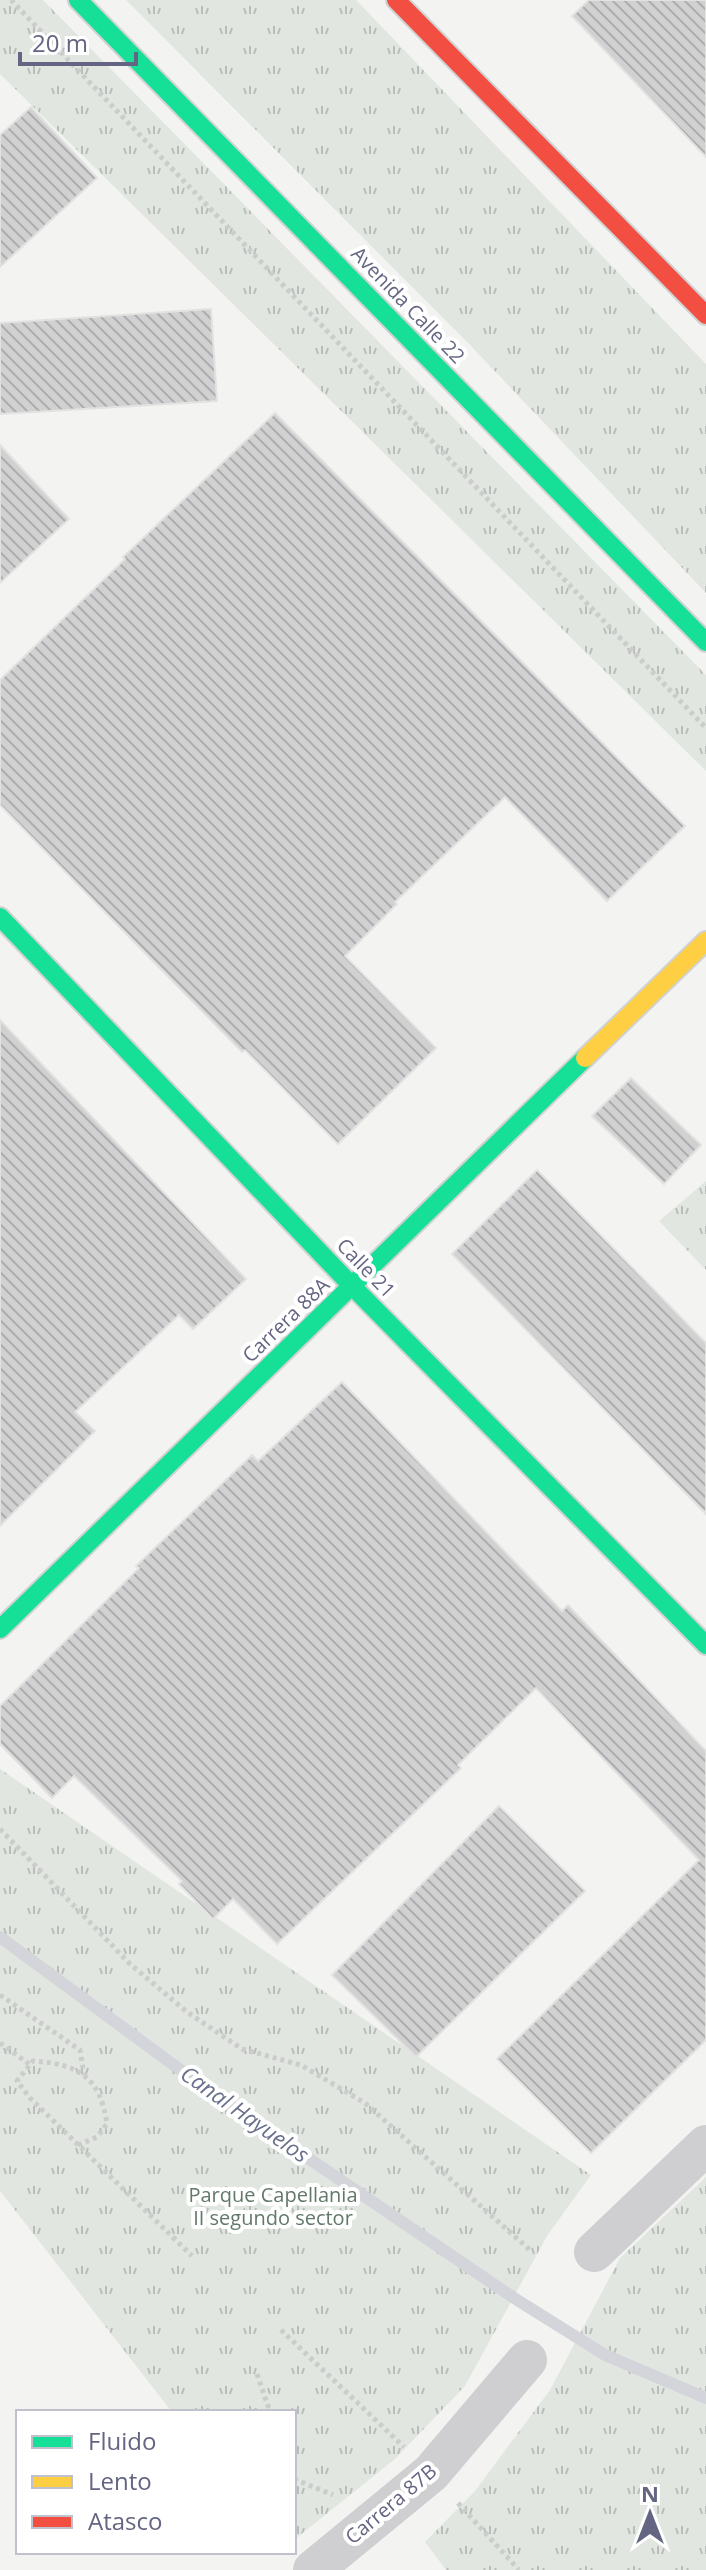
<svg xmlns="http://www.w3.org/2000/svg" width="706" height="2570" font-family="'Open Sans',sans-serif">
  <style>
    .grass { fill: url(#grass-tufts) }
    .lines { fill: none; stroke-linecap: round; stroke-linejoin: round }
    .stream { stroke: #d4d5db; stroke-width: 12 }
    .building { fill: url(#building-back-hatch); stroke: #e2e3e1; stroke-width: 2 }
    .fast-casing { stroke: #d0d1d2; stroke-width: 22 }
    .slow-casing { stroke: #d0d1d2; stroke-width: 22 }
    .jam-casing { stroke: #d0d1d2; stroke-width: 22 }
    .path { stroke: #ccc; stroke-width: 5; stroke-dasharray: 4 4; stroke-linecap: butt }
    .street { stroke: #cfcfd1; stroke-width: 40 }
    .fast { stroke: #16e098; stroke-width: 18 }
    .slow { stroke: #ffcf43; stroke-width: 18 }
    .jam { stroke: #f24e42; stroke-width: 18 }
    .labels { text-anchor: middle; stroke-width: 8; stroke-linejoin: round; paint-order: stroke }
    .street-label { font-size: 20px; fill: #646582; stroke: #fff }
    .park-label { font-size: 20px; fill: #627969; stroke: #fff }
    .water-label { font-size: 22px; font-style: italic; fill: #69718c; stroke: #fff }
  </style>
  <defs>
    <pattern id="grass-tufts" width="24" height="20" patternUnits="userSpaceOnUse" patternTransform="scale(2)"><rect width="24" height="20" fill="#e1e6e0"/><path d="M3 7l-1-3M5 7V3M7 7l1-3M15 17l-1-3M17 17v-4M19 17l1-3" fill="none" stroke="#babebb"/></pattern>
    <pattern id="building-back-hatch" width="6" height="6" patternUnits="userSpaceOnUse" patternTransform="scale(2)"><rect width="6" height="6" fill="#d1d1d2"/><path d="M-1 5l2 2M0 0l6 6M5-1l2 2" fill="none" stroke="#adadb0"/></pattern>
  </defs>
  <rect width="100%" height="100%" fill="#f3f4f1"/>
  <g class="grass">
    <path d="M0 0H43L706 675V771L0 74Z"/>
    <path d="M126 0H356L706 364V593L469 344Z"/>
    <path d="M706 1181V1270L659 1221Z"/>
    <path d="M0 1769 591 2175 547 2236 465 2386 395 2459 294 2540V2412H172L0 2191Z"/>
    <path d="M706 2177V2570H446L425 2542 475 2491 550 2390 620 2258Z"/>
  </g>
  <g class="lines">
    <path class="stream" d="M0 1937 205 2088 514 2298 605 2355 706 2398"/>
  </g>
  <g class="building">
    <path d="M589 0H706V157L572 16Z"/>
    <path d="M31 107 97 178 0 267V135Z"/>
    <path d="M211 309 217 401 0 414V323Z"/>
    <path d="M275 413 685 826 607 901 505 797 395 902 397 904 345 956 436 1048 338 1144 245 1050 242 1052 0 805V680L125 559 123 557Z"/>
    <path d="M0 445 69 519 0 583Z"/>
    <path d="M0 1020 246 1279 193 1329 179 1315 75 1412 95 1431 0 1526Z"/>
    <path d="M631 1078 701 1145 664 1184 592 1116Z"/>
    <path d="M537 1170 706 1343V1514L452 1254Z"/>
    <path d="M342 1382 562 1611 568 1605 706 1751V2040L591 2153 497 2059 699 1860 536 1688 458 1765 461 1768 277 1944 233 1899 213 1919 179 1884 182 1881 74 1776 52 1798 0 1744V1706L139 1568 136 1566 252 1455 258 1461Z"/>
    <path d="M499 1806 585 1891 416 2057 332 1975Z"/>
  </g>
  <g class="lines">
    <g class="fast-casing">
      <g id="fast">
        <path d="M78 0 706 642"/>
        <path d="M0 917 352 1286 706 1645"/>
        <path d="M0 1629 585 1058"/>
      </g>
    </g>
    <g class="slow-casing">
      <path id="slow" d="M585 1058 706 941"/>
    </g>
    <g class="jam-casing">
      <path id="jam" d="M396 0 706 315"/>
    </g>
    <g class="path">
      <path d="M11 0 706 728"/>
      <path d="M0 1829 130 1964 187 2012 242 2049 301 2065 365 2103 530 2250"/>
      <path d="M0 1995 80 2050 84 2075"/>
      <path d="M0 2043 29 2064"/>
      <path d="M78 2145 97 2137 107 2124C100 2077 79 2064 33 2061L17 2081 30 2098 192 2256"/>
      <path d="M281 2330 404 2447"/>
      <path d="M257 2374 270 2412"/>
      <path d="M294 2479 333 2495"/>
      <path d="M458 2503 519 2570"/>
    </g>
    <g class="street">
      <path d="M594 2252 706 2145"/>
      <path d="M313 2570 431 2473 527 2360"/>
    </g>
    <use href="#fast" class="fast"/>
    <use href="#slow" class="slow"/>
    <use href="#jam" class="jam"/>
  </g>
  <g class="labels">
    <g class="street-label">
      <text transform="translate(408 305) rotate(46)" y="7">Avenida Calle 22</text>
      <text transform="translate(366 1268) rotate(46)" y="7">Calle 21</text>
      <text transform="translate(286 1320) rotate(-44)" y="7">Carrera 88A</text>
      <text transform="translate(391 2504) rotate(-40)" y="7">Carrera 87B</text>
    </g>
    <g class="park-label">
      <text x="273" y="2202">Parque Capellania<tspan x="273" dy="23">II segundo sector</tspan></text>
    </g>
    <g class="water-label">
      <text transform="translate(245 2114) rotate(35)" y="8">Canal Hayuelos</text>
    </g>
  </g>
  <rect x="16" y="2410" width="280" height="144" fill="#ffffff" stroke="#c1c1cd" stroke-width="2"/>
  <rect x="32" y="2436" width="40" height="12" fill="#16e098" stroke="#c1c1cd" stroke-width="2"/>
  <text x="88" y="2450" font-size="24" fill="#646582">Fluido</text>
  <rect x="32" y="2476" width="40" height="12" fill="#ffcf43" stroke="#c1c1cd" stroke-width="2"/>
  <text x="88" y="2490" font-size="24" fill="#646582">Lento</text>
  <rect x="32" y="2516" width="40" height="12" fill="#f24e42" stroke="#c1c1cd" stroke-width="2"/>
  <text x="88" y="2530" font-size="24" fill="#646582">Atasco</text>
  <g transform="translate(650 2514)" stroke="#ffffff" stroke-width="6" paint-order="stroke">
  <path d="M0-6L14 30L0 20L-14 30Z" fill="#646582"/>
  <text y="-12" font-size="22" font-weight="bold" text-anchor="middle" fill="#646582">N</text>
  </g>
  <path d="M20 52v12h116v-12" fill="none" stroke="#646582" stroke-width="4"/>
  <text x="32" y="52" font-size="24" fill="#646582" stroke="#ffffff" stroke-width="6" paint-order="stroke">20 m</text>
</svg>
